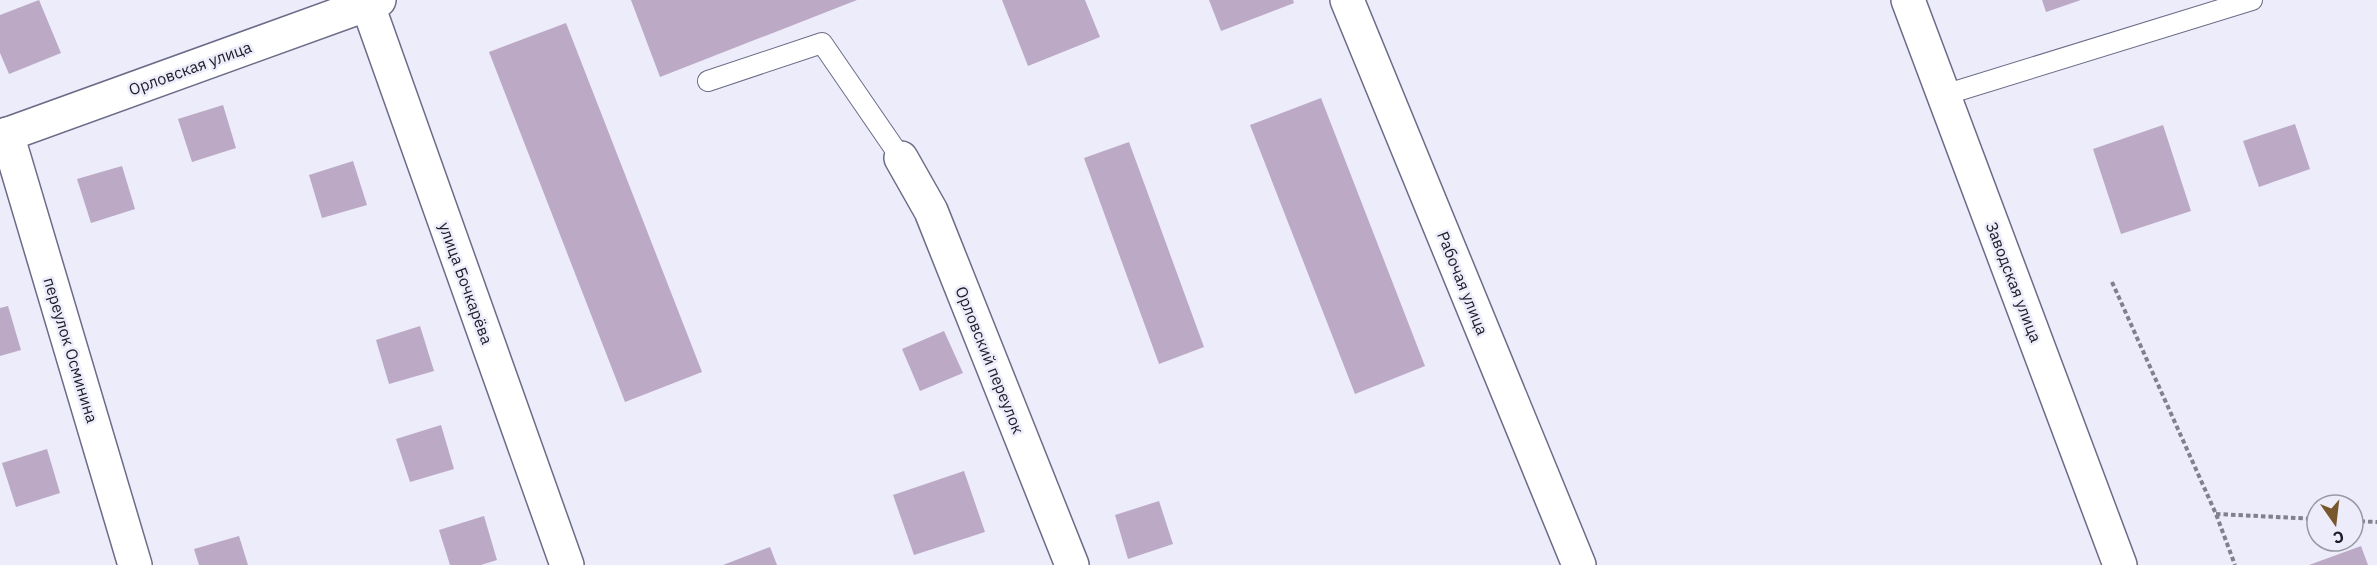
<svg xmlns="http://www.w3.org/2000/svg" width="2377" height="565" font-family="'IBM Plex Sans',sans-serif">
  <style>
    .building { fill: #bca9c6 }
    .lines { fill: none; stroke-linecap: round; stroke-linejoin: round }
    .lane-casing { stroke: #6c6b88; stroke-width: 22 }
    .street-casing { stroke: #6c6b88; stroke-width: 36 }
    .secondary-casing { stroke: #6c6b88; stroke-width: 36 }
    .path { stroke: #81818e; stroke-width: 4; stroke-dasharray: 4.5 3; stroke-linecap: butt }
    .lane { stroke: #fff; stroke-width: 20 }
    .street { stroke: #fff; stroke-width: 33 }
    .secondary { stroke: #fff; stroke-width: 33 }
    .labels { text-anchor: middle; stroke-width: 5; stroke-linejoin: round; paint-order: stroke }
    .street-label { font-size: 16px; fill: #1c1c28; stroke: #ececfa }
  </style>
  <rect width="100%" height="100%" fill="#ececfa"/>
  <g class="building">
    <path d="M39 0 61 53 9 74 0 53V15Z"/>
    <path d="M631 0H857L660 77Z"/>
    <path d="M1002 0H1085L1100 37 1028 66Z"/>
    <path d="M1209 0H1293L1294 3 1221 31Z"/>
    <path d="M2042 0H2081L2046 12Z"/>
    <path d="M566 23 702 372 625 402 489 52Z"/>
    <path d="M1321 98 1425 366 1355 394 1250 125Z"/>
    <path d="M223 105 236 148 192 162 178 119Z"/>
    <path d="M2295 124 2310 169 2259 187 2243 141Z"/>
    <path d="M2163 125 2191 211 2121 234 2093 149Z"/>
    <path d="M1129 142 1204 347 1159 364 1084 158Z"/>
    <path d="M353 161 367 205 322 218 309 175Z"/>
    <path d="M122 166 135 209 91 223 77 179Z"/>
    <path d="M8 306 21 350 0 356V308Z"/>
    <path d="M420 326 434 371 389 384 376 340Z"/>
    <path d="M944 331 963 373 920 391 902 349Z"/>
    <path d="M441 425 454 469 410 482 396 439Z"/>
    <path d="M47 449 60 493 16 507 2 463Z"/>
    <path d="M964 471 985 532 914 555 893 495Z"/>
    <path d="M1159 501 1173 544 1128 559 1115 515Z"/>
    <path d="M484 516 497 560 481 565H450L439 530Z"/>
    <path d="M239 536 248 565H199L194 549Z"/>
    <path d="M2361 546 2368 565H2309Z"/>
    <path d="M770 547 777 565H723Z"/>
  </g>
  <g class="lines">
    <g class="lane-casing">
      <g id="lane">
        <path d="M708 81 822 43 901 158"/>
        <path d="M1944 95 2252 0"/>
      </g>
    </g>
    <g class="street-casing">
      <g id="street">
        <path d="M366 0 567 565"/>
        <path d="M1347 0 1579 565"/>
        <path d="M7 134 135 565"/>
        <path d="M0 137 379 0"/>
        <path d="M901 158 931 211 1072 565"/>
      </g>
    </g>
    <g class="secondary-casing">
      <path id="secondary" d="M1908 0 2120 565"/>
    </g>
    <g class="path">
      <path d="M2112 282 2216 514 2235 565"/>
      <path d="M2216 514 2317 519"/>
      <path d="M2353 521 2377 522"/>
    </g>
    <use href="#lane" class="lane"/>
    <use href="#street" class="street"/>
    <use href="#secondary" class="secondary"/>
  </g>
  <g class="labels">
    <g class="street-label">
      <text transform="translate(190 68) rotate(-20)" y="6">Орловская улица</text>
      <text transform="translate(2014 282) rotate(69)" y="6">Заводская улица</text>
      <text transform="translate(466 283) rotate(70)" y="6">улица Бочкарёва</text>
      <text transform="translate(1463 283) rotate(68)" y="6">Рабочая улица</text>
      <text transform="translate(71 350) rotate(73)" y="6">переулок Осминина</text>
      <text transform="translate(990 360) rotate(68)" y="6">Орловский переулок</text>
    </g>
  </g>
  <g transform="translate(2335 523) rotate(166)"><circle r="28" fill="#ececfa" stroke="#9999a6" stroke-width="1.5"/>
  <path d="M0-4.5L10 22L0 15L-10 22Z" fill="#78572d"/>
  <text y="-9" font-size="16" font-weight="bold" text-anchor="middle" fill="#1c1c28">С</text>
  </g>
</svg>
